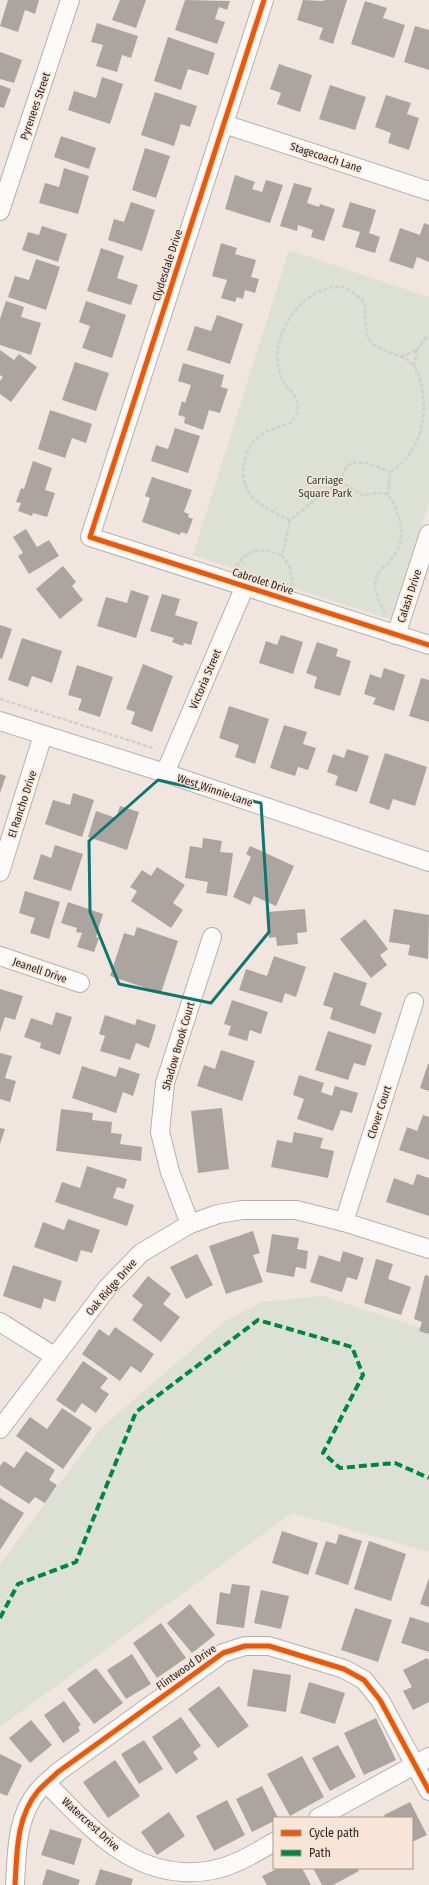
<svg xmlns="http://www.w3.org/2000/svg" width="429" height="1885" font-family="'Fira Sans Condensed',sans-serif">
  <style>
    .green { fill: #dce0d5 }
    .building { fill: #aca59f }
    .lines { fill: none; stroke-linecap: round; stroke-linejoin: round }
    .minor-casing { stroke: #b7b0aa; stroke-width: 20 }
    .path { stroke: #d2cfcd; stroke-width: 2.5; stroke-dasharray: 4 2; stroke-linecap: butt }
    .minor { stroke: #fdfbfa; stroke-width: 18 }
    .quiet { stroke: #00873e; stroke-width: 4; stroke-dasharray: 8 4; stroke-linecap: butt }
    .cycleway-casing { stroke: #f8e5d7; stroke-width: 8 }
    .cycleway { stroke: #e8590c; stroke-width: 5 }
    .marked { fill: none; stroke: #0f766e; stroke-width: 3; stroke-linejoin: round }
    .labels { text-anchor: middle; stroke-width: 3; stroke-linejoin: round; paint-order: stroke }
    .street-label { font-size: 11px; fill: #2e2722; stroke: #f8e5d7 }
    .park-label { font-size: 11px; fill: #214827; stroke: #f8e5d7 }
  </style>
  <rect width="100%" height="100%" fill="#f0e6df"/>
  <g class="green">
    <path d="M289 250 429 297V503L392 620 193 555Z"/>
    <path d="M323 1296 429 1331V1552L292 1513 0 1727V1564L100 1429 225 1321 262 1302Z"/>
  </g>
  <g class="building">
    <path d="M8 0H39L35 14 25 10 18 32 0 26Z"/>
    <path d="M120 0H146L136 28 112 20Z"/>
    <path d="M185 0 230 1 227 10 219 7 215 19 225 22 217 44 175 30Z"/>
    <path d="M303 0 323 1 324 0H347L333 44 319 39 323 28 297 20Z"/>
    <path d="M365 1 387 8 383 18 405 25 394 58 351 44Z"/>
    <path d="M97 23 138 36 131 58 122 55 117 72 96 66 103 45 91 42Z"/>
    <path d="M415 26 429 30V70L404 62Z"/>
    <path d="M168 37 215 53 208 75 188 69 181 90 154 81Z"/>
    <path d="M0 52 22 60 14 83 0 79Z"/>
    <path d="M279 64 312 75 300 112 277 104 281 93 270 89Z"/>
    <path d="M102 77 123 84 110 124 68 110 74 91 96 98Z"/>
    <path d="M0 85 11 89 4 108 0 107Z"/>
    <path d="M330 85 366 97 355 130 319 119Z"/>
    <path d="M155 92 197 106 190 127 181 124 174 146 141 135Z"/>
    <path d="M386 95 411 103 407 114 419 118 409 150 388 143 391 133 375 127Z"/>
    <path d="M61 136 96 148 89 169 54 157Z"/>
    <path d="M145 148 170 156 156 198 132 190Z"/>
    <path d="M64 168 89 176 78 214 39 203 45 183 59 187Z"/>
    <path d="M235 175 255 182 252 189 262 192 266 180 283 185 270 223 225 209Z"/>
    <path d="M294 183 312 188 307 203 319 207 320 204 335 209 324 241 311 237 313 230 298 225 297 231 280 226Z"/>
    <path d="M131 202 155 210 142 251 108 240 114 219 124 222Z"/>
    <path d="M350 202 376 210 369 233 380 237 375 253 355 247 360 232 342 227Z"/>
    <path d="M424 223 429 225V262L417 257 413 269 389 261 400 228 420 235Z"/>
    <path d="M42 226 67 234 58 262 22 250 28 232 39 235Z"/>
    <path d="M221 243 237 248 235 254 256 260 251 277 259 279 255 293 245 290 243 299 237 297 235 302 221 298 227 280 212 276Z"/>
    <path d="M101 248 124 256 117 278 138 285 131 305 87 291Z"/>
    <path d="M36 259 60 267 46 310 8 297 15 276 29 280Z"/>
    <path d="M6 301 24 307 21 317 41 323 31 355 0 345V319Z"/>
    <path d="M86 301 126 315 112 358 82 348 90 326 79 322Z"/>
    <path d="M217 315 243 324 230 364 187 350 195 326 211 331Z"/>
    <path d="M0 350 14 360 19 354 37 367 11 402 0 394V381L3 377 0 375Z"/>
    <path d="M75 362 109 373 96 411 62 400Z"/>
    <path d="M183 363 224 375 221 387 228 389 220 413 209 410 203 430 184 423 185 417 178 415 182 401 185 403 191 385 178 381Z"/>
    <path d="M50 410 92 424 86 443 72 438 65 458 38 449Z"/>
    <path d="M175 428 200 436 188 473 151 461 156 445 168 449Z"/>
    <path d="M33 461 52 468 45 490 55 493 47 517 33 513 32 516 18 511 21 503 16 502 21 488 24 489Z"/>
    <path d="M152 477 192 490 184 512 189 514 188 517 193 519 187 534 181 532 180 535 142 522 150 498 145 496Z"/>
    <path d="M26 529 37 547 49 540 59 556 29 574 18 556 23 553 13 537Z"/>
    <path d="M63 566 76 582 72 586 83 600 60 619 36 589Z"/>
    <path d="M131 590 149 596 136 638 97 626 106 597 127 603Z"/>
    <path d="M162 594 180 599 175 615 198 622 191 645 184 643 183 646 172 642 174 638 150 631Z"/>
    <path d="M0 625 12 629 2 659 0 658Z"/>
    <path d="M281 635 303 642 293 674 259 663 266 641 277 645Z"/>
    <path d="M22 638 62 651 52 683 32 676 28 687 8 680Z"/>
    <path d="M317 642 338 649 336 656 351 661 340 696 314 688 317 677 306 673Z"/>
    <path d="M143 664 173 676 152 732 131 724 135 712 126 709Z"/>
    <path d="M77 665 113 677 100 717 78 710 82 699 68 695Z"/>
    <path d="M384 668 405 675 394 711 373 704 376 698 364 694 370 674 381 678Z"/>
    <path d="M421 678 429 680V722L409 716Z"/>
    <path d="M229 706 269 719 255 764 235 757 239 745 219 738Z"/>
    <path d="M284 725 307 732 303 744 316 748 308 770 298 767 295 776 270 768Z"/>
    <path d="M347 749 369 756 357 792 335 785 338 776 327 772 333 754 344 758Z"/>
    <path d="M385 753 427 767 415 806 393 799 389 810 369 803Z"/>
    <path d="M0 774 6 776 0 793Z"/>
    <path d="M73 793 94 800 82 837 45 824 53 800 70 805Z"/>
    <path d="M120 806 139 812 127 850 88 837 96 811 116 818Z"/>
    <path d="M203 838 222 841 220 852 233 853 227 896 206 893 208 882 185 878 190 846 202 848Z"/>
    <path d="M55 845 83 854 71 891 33 879 41 854 51 858Z"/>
    <path d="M250 846 294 866 276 906 254 896 250 905 233 897 251 857 246 854Z"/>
    <path d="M157 867 185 885 173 903 183 910 171 928 131 901 137 891 130 887 142 870 151 876Z"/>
    <path d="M25 891 60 902 49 939 30 933 35 918 19 913Z"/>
    <path d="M68 902 103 914 96 937 99 938 94 952 77 947 82 933 76 932 77 928 61 923Z"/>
    <path d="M305 909 307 932 297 933 298 944 277 946 276 937 269 938 267 912Z"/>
    <path d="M394 909 429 915 428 959 408 955 410 945 389 942Z"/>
    <path d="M365 919 388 949 380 955 387 965 371 978 340 939Z"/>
    <path d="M137 927 178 941 161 993 110 976 124 933 134 936Z"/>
    <path d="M274 956 306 967 296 997 285 993 282 1003 239 990 246 969 267 976Z"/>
    <path d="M334 972 367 983 360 1005 382 1013 375 1034 330 1019 333 1008 323 1005Z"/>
    <path d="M0 989 23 996 15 1020 5 1017 0 1032Z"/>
    <path d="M232 1000 268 1012 261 1034 250 1030 247 1041 228 1035 231 1026 224 1024Z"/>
    <path d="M56 1012 72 1017 60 1055 40 1048 41 1043 24 1037 31 1018 52 1025Z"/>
    <path d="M105 1015 135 1025 137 1019 156 1025 149 1048 136 1043 130 1060 100 1051 105 1036 99 1034Z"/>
    <path d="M328 1031 372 1045 365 1066 354 1063 348 1080 315 1070Z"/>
    <path d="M221 1050 255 1061 242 1101 197 1086 204 1065 215 1069Z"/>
    <path d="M0 1053 12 1056 5 1078 16 1081 10 1102 0 1099Z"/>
    <path d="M428 1064H429V1091L420 1088Z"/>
    <path d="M82 1066 116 1077 119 1067 140 1074 133 1096 123 1092 116 1113 72 1098Z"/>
    <path d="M299 1075 324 1083 321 1092 332 1096 335 1086 358 1093 352 1113 341 1110 333 1131 297 1119 304 1099 293 1095Z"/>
    <path d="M222 1108 229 1169 198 1173 191 1111Z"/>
    <path d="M61 1109 93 1113 92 1120 112 1122 111 1133 122 1134 120 1144 142 1147 141 1161 56 1151Z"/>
    <path d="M423 1115 429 1117V1160L399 1150 407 1127 417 1131Z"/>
    <path d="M0 1128 5 1129 0 1144Z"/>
    <path d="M294 1132 323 1138 320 1148 334 1151 328 1178 271 1167 277 1140 292 1143Z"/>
    <path d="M87 1166 127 1179 124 1189 117 1187 113 1198 134 1205 127 1226 55 1202 62 1182 80 1188Z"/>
    <path d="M417 1174 429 1178V1216L386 1202 394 1178 413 1185Z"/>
    <path d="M68 1219 100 1230 92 1253 81 1250 77 1262 34 1247 43 1222 64 1230Z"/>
    <path d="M253 1231 260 1253 253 1255 263 1282 226 1294 209 1246Z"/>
    <path d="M272 1234 299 1238 297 1249 308 1251 306 1269 296 1267 294 1277 266 1272Z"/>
    <path d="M343 1251 364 1258 357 1280 347 1277 342 1292 310 1282 319 1255 340 1262Z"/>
    <path d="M197 1254 213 1285 186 1299 170 1267Z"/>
    <path d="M376 1259 393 1264 388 1279 411 1287 401 1315 364 1303Z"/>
    <path d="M13 1265 62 1281 55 1302 44 1298 41 1309 3 1296Z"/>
    <path d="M425 1275 429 1276V1334L419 1331 422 1322 414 1319Z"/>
    <path d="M148 1276 171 1294 163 1304 180 1317 161 1342 132 1320 143 1305 132 1296Z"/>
    <path d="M115 1327 154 1354 141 1373 131 1366 120 1381 82 1354 99 1329 109 1336Z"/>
    <path d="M83 1361 108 1378 100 1388 109 1394 96 1413 82 1403 75 1413 56 1400Z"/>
    <path d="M62 1408 92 1428 63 1469 16 1436 30 1417 47 1429Z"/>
    <path d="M26 1451 55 1470 49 1480 57 1485 45 1503 35 1497 29 1504 0 1485V1466L4 1461 14 1468Z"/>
    <path d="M0 1498 24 1513 0 1550Z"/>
    <path d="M282 1531 318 1543 308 1575 272 1563Z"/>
    <path d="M339 1534 362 1541 348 1585 315 1574 326 1541 336 1544Z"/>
    <path d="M369 1541 406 1554 391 1601 354 1589Z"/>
    <path d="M429 1578V1607L420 1604Z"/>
    <path d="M232 1584 250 1586 244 1628 216 1624 220 1592 230 1594Z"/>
    <path d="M261 1590 289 1596 281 1629 254 1623Z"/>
    <path d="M190 1604 215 1635 192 1653 167 1623Z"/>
    <path d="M355 1608 392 1620 378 1662 341 1650Z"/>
    <path d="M410 1617 429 1623V1652L401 1643Z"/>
    <path d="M161 1623 186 1658 157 1678 133 1643Z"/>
    <path d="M132 1654 151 1684 126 1699 107 1670Z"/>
    <path d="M427 1658 429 1661V1702L413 1710 403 1691 412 1687 403 1670Z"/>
    <path d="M96 1668 123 1703 94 1724 67 1689Z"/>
    <path d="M253 1669 291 1675 286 1712 247 1706Z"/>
    <path d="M309 1682 345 1693 335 1724 300 1713Z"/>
    <path d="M219 1686 249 1726 218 1748 188 1709Z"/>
    <path d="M64 1701 81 1725 78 1727 80 1731 63 1743 44 1715Z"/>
    <path d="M181 1717 201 1746 193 1752 198 1759 176 1774 152 1737Z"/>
    <path d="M376 1718 396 1760 364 1775 344 1733Z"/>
    <path d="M31 1720 52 1745 30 1763 9 1738Z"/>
    <path d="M144 1740 163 1769 139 1784 121 1754Z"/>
    <path d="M338 1745 356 1777 330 1791 312 1758Z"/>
    <path d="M0 1754 22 1765 7 1796 0 1793Z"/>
    <path d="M302 1756 324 1797 290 1816 267 1774Z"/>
    <path d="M115 1760 140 1796 108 1818 83 1782Z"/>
    <path d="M262 1786 278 1818H274V1821L252 1832 236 1799Z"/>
    <path d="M227 1800 245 1835 214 1851 196 1816Z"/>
    <path d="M410 1802 427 1835 412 1842V1818H386L384 1815Z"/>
    <path d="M169 1812 185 1836 157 1855 141 1832Z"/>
    <path d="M50 1829 82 1839 74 1865 41 1855Z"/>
    <path d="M279 1868H302L311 1885H267L262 1876Z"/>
    <path d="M313 1868H357L359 1871 333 1885H322Z"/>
    <path d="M47 1869 80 1880 78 1885H42Z"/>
    <path d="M100 1869 133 1879 131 1885H95Z"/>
  </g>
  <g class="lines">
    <g class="minor-casing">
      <g id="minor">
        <path d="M264 0 90 537 429 645"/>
        <path d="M224 124 429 191"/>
        <path d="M0 211 70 0"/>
        <path d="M396 635 429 534"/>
        <path d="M0 721 165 773 429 862"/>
        <path d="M165 773 245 586"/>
        <path d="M0 872 43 735"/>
        <path d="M0 956 80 983"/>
        <path d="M344 1222 414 1002"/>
        <path d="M190 1224 170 1172 160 1132 165 1083 212 937"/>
        <path d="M0 1322 54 1356"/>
        <path d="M0 1429 108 1287 141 1253 190 1224 218 1214 242 1210H296L344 1222 429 1249"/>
        <path d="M46 1783C86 1822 123 1869 183 1872 201 1873 220 1870 237 1862 249 1857 262 1849 274 1842"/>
        <path d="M318 1818 429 1757"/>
        <path d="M15 1885C17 1853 16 1817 38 1791 44 1784 52 1778 58 1772L223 1653 245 1646H269L344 1669 364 1680 380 1700 429 1791"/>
      </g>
    </g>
    <g class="path">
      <path d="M417 350 425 338 429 337"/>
      <path d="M401 357 417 350 414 365"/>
      <path d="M341 482C343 477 344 469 348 465 359 457 379 468 390 472"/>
      <path d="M290 520 282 555 290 568 293 585"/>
      <path d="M236 566C251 547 260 548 282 555"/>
      <path d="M385 613C381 605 375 594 375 584 375 570 389 565 395 554 408 534 399 513 388 494L378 493 362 495 341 482 325 492 290 520C264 508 238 496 244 464 246 453 250 444 258 437 267 430 282 426 292 422 294 418 298 412 298 408 299 398 290 391 285 384 282 381 280 375 279 370 270 340 296 298 325 289 346 283 350 290 365 303 365 312 365 333 369 339 379 354 403 352 414 366 417 369 418 375 420 379 429 415 422 452 390 472L388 494"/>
      <path d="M0 699 153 748"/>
    </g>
    <use href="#minor" class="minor"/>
    <path class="quiet" d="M0 1618 18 1584 76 1562 136 1412 258 1320 352 1347 363 1375 323 1453 340 1468 395 1463 429 1478"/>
    <g class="cycleway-casing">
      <g id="cycleway">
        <path d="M264 0 90 537 429 645"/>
        <path d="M15 1885C17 1853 16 1817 38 1791 44 1784 52 1778 58 1772L223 1653 245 1646H269L344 1669 364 1680 380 1700 429 1791"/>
      </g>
    </g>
    <use href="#cycleway" class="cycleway"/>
  </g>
  <path class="marked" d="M158 780 261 803 269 932 211 1003 119 984 90 912 89 841Z"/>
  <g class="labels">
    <g class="street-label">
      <text transform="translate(35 106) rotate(-71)" y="4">Pyrenees Street</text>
      <text transform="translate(326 157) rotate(18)" y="4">Stagecoach Lane</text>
      <text transform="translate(167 265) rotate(-72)" y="4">Clydesdale Drive</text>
      <text transform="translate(263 581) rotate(18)" y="4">Cabrolet Drive</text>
      <text transform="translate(409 596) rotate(-72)" y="4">Calash Drive</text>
      <text transform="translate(205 679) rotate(-67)" y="4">Victoria Street</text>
      <text transform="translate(215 790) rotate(19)" y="4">West Winnie Lane</text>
      <text transform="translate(22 804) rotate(-72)" y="4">El Rancho Drive</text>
      <text transform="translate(40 970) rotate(19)" y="4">Jeanell Drive</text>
      <text transform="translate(178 1046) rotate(-74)" y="4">Shadow Brook Court</text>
      <text transform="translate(379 1112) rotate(-72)" y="4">Clover Court</text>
      <text transform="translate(111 1287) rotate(-49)" y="4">Oak Ridge Drive</text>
      <text transform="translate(186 1667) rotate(-35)" y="4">Flintwood Drive</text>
      <text transform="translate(91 1824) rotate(42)" y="4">Watercrest Drive</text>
    </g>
    <g class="park-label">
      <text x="325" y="484">Carriage<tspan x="325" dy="13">Square Park</tspan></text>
    </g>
  </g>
  <rect x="273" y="1817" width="140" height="52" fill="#f8e5d7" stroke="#a7998f"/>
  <rect x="281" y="1830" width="20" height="6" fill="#e8590c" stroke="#a7998f"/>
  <text x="309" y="1837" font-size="12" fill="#2e2722">Cycle path</text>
  <rect x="281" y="1850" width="20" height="6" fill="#00873e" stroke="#a7998f"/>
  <text x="309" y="1857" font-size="12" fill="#2e2722">Path</text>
</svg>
